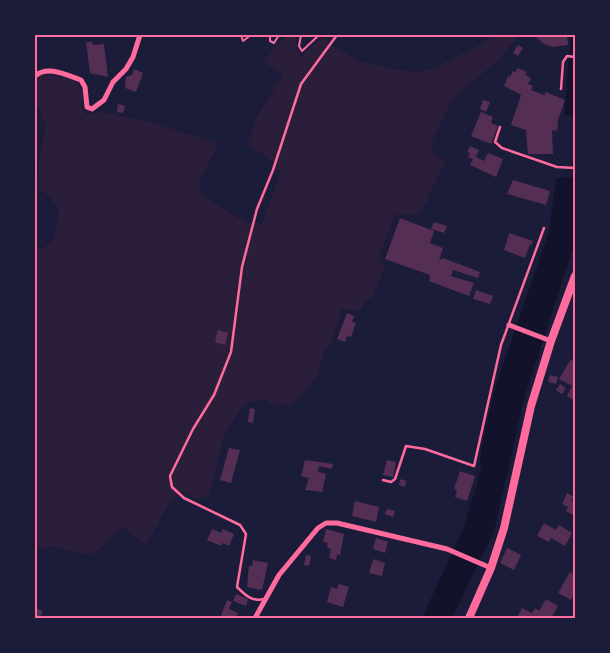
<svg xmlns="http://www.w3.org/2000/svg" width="610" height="653" font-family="Montserrat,sans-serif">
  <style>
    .green { fill: #2a1e3b }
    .water { fill: #12122b }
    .building { fill: #542f53 }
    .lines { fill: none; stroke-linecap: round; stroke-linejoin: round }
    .path { stroke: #ff6b9d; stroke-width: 2 }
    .service { stroke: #ff6b9d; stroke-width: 2.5 }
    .minor { stroke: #ff6b9d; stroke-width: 5 }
    .secondary { stroke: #ff6b9d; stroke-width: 8 }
    .neatline { fill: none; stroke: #ff6b9d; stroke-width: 2 }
  </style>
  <rect width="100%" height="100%" fill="#1b1b3a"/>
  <path class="green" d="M286 35H296L297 49 301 56 323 36 332 46 360 61 389 69 421 72 436 67 484 43 493 35H519L498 61 462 90 451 102 431 144 433 154 445 160 427 201 418 215 402 213 394 216 378 260 385 265 374 296 366 300 361 310 342 309 331 343 325 350 317 375 303 395 291 404 277 406 263 399 243 405 223 437 209 496 198 499 182 492 172 498 146 545 123 527 95 553 82 554 52 546 38 549 35 567V247L43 249 54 238 59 209 50 197 38 188 39 160 46 125 39 109 35 108V73C48 77 77 73 82 91 83 96 81 102 81 107L86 114 103 112 149 122 218 143C213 158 204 169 198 184L206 198 247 223 262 224 280 174 273 161 247 144 257 117 283 74 263 62Z"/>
  <g class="water">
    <path d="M571 35H575V116L564 115Z"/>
    <path d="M575 177V242L525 395 494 531 452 618H422L464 527 481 469 480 459 486 425 496 385 549 232 556 178Z"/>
  </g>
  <g class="building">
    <path d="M534 35H567L568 45 553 47 544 44Z"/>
    <path d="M86 42H92L93 45 104 44 108 77 90 73Z"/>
    <path d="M518 45 523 48 518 56 513 53Z"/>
    <path d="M517 68 527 72 525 75 531 78 528 84 533 86 531 90 544 95 546 92 565 100 558 120 557 131 552 130 553 154H528L526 130 511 125 521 95 504 86 508 76 510 77 513 71 516 72Z"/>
    <path d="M134 69 143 73 136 92 125 88 126 77 132 75Z"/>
    <path d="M483 100 490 102 486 112 480 109Z"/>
    <path d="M118 104 125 106 123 113 117 112Z"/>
    <path d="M481 112 493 117 491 123 498 126 491 144 471 136Z"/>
    <path d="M470 146 479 150 476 157 484 161 488 153 503 159 496 177 470 165 473 159 468 157 470 153 467 152Z"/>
    <path d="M513 180 550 191 546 205 507 194Z"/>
    <path d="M400 218 434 231 430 243 443 248 439 260 443 258 480 272 478 278 453 270 451 276 474 283 469 296 429 281 430 275 385 259Z"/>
    <path d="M434 222 447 226 444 233 431 229Z"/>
    <path d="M509 233 533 241 532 245 530 244 525 258 504 250Z"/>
    <path d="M476 290 493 296 490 304 473 299Z"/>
    <path d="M347 313 354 316 352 322 356 323 351 337 347 336 345 342 337 339Z"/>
    <path d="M218 330 228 333 225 345 215 342Z"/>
    <path d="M571 359 575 361V401L567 396 572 386 559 379Z"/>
    <path d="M550 375 558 377 556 384 548 382Z"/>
    <path d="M560 384 566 388 562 394 556 390Z"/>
    <path d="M250 408 255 409 253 423 248 422Z"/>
    <path d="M229 448 240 450 231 483 220 480Z"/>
    <path d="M305 460 333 464 332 469 319 466 318 472 326 474 322 492 305 490 309 478 301 476Z"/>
    <path d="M387 460 396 462 393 477 383 475Z"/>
    <path d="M460 471 475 476 467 501 455 497 457 490 454 489Z"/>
    <path d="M400 479 406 481 405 487 399 485Z"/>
    <path d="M567 493 574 497 571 500 575 502V516L566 511 568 507 562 504Z"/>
    <path d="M355 501 379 507 376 522 352 516Z"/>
    <path d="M387 509 395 511 393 517 385 514Z"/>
    <path d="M544 523 556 530 559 525 572 533 565 546 551 538 549 542 537 536Z"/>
    <path d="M212 529 221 533 223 529 234 534 229 546 222 543 221 546 207 540Z"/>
    <path d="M326 529 344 534 340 555 337 554 336 560 329 558 331 549 327 548 328 543 323 542Z"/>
    <path d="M376 538 388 542 385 553 373 549Z"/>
    <path d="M507 548 521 555 514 570 500 563Z"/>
    <path d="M306 555 311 556 309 566 304 565Z"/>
    <path d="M373 559 385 563 382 576 369 573Z"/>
    <path d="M253 560 268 563 262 590 247 587 249 565 252 566Z"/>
    <path d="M570 572 575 575V594L571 600 558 593Z"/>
    <path d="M339 584 349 587 343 607 327 602 331 587 337 589Z"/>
    <path d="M236 594 248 599 246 606 233 601Z"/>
    <path d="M546 599 558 606 551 618H517L522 608 532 613 535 608 539 611Z"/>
    <path d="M227 600 232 602 229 609 238 613 236 618H220Z"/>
    <path d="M35 607 43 612 39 618H35Z"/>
  </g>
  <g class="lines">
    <g class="path">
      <path d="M241 35 243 41 251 35"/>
      <path d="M270 35V41L274 43 279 35"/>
      <path d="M301 35 299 46 302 51 319 35"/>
    </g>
    <g class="service">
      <path d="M561 89 563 62 567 56 575 57"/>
      <path d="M500 127 495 142 502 148 557 167 575 168"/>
      <path d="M383 480 391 482 395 479 406 446 425 449 474 466 501 345 544 228"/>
      <path d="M264 599C252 602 245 595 237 587L246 534 240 525 184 498 172 487 170 476 193 429 214 395 231 352 242 267 257 209 273 170 301 84 337 35"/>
    </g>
    <g class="minor">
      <path d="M35 76C48 65 66 75 81 80L85 87 87 107 92 109 104 100 113 82 126 69 133 57 140 35"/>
      <path d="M509 325 551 341"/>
      <path d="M255 618 279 575 318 528 326 523H337L447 549 491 568"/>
    </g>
    <path class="secondary" d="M469 618 491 568 504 528 531 406 551 341 575 276"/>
  </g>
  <rect width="610" height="653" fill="none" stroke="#1b1b3a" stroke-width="72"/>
  <rect x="36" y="36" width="538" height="581" class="neatline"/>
</svg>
